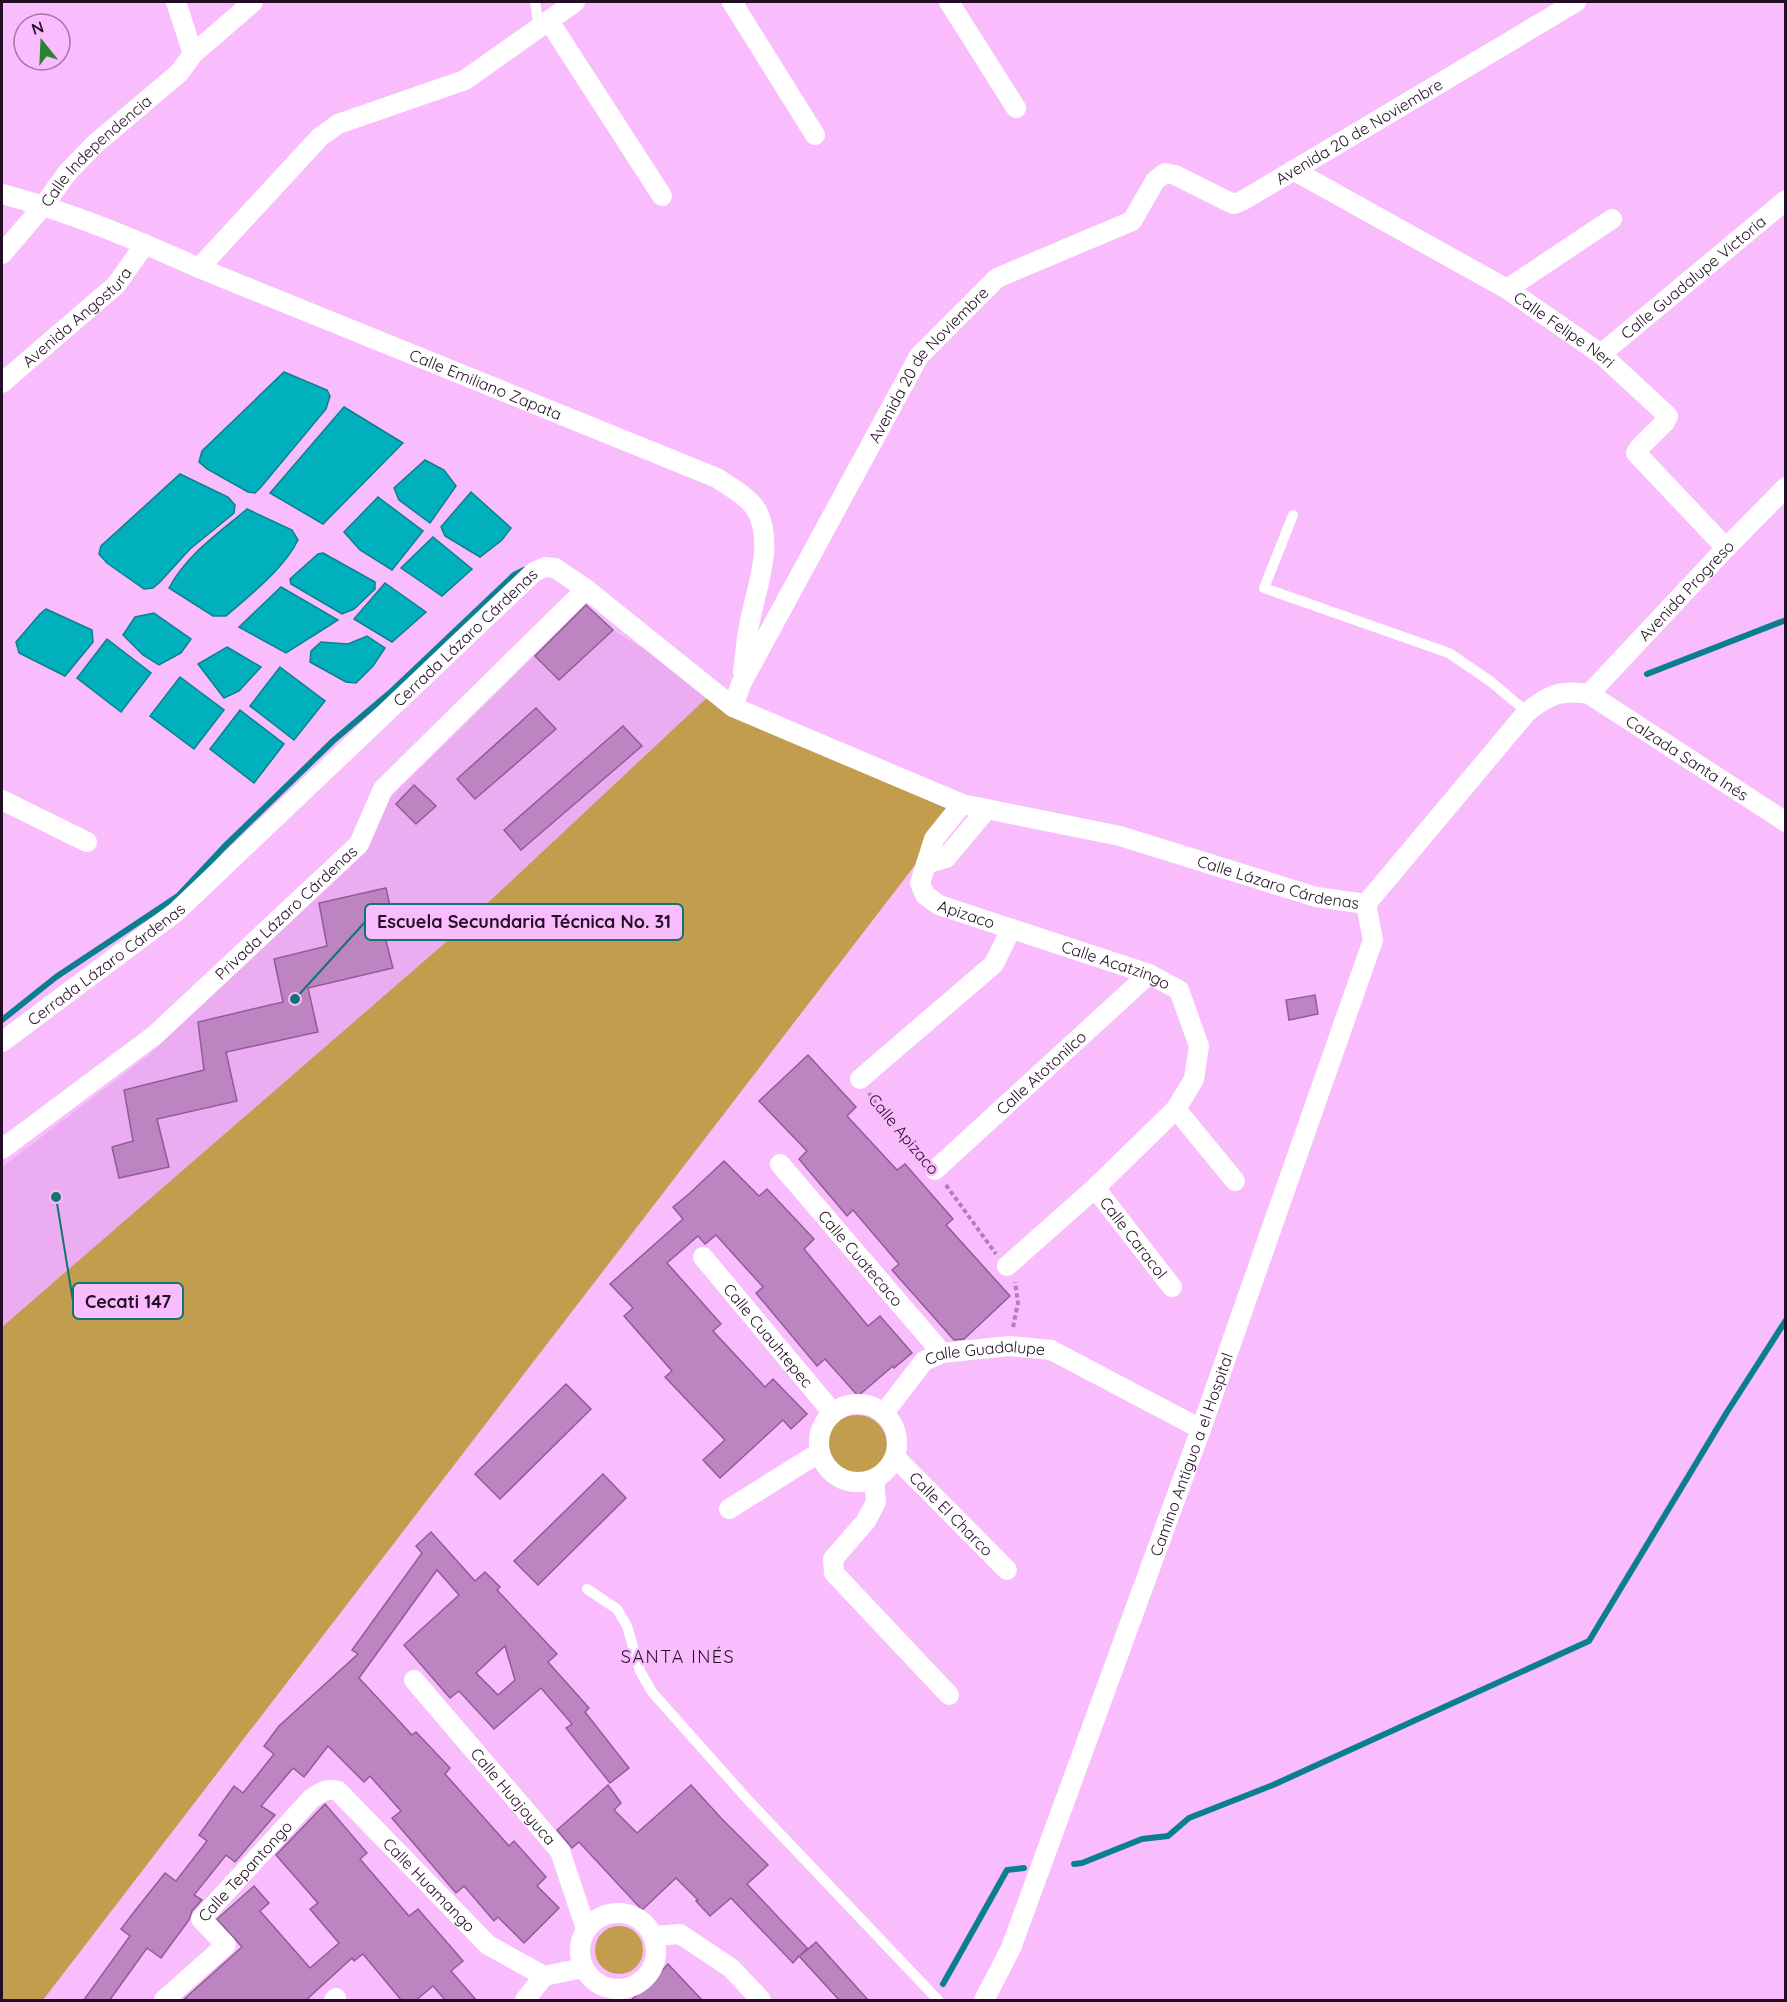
<svg xmlns="http://www.w3.org/2000/svg" width="1787" height="2002" font-family="Quicksand,sans-serif">
  <style>
    .built { fill: #ecacf1 }
    .green { fill: #c39d4e }
    .water { fill: #01b0bd; stroke: #0b7f8f; stroke-width: 1.5 }
    .lines { fill: none; stroke-linecap: round; stroke-linejoin: round }
    .stream { stroke: #0b7f8f; stroke-width: 6 }
    .building { fill: #bd84c2; stroke: #915b96; stroke-width: 1.5; fill-rule: evenodd }
    .path { stroke: #af80b3; stroke-width: 4; stroke-dasharray: 4.5 3; stroke-linecap: butt }
    .lane { stroke: #fff; stroke-width: 10 }
    .street { stroke: #fff; stroke-width: 20 }
    .labels { text-anchor: middle; stroke-width: 5; stroke-linejoin: round; paint-order: stroke }
    .street-label { font-size: 16px; fill: #230e25; stroke: #f9bdfe }
    .neighbourhood-label { font-size: 18px; letter-spacing: 1.5px; fill: #230e25; stroke: #f9bdfe }
    .leader { fill: none; stroke: #0f766e; stroke-width: 2 }
    .callout-dot { fill: #0f766e; stroke: #f9bdfe; stroke-width: 2 }
    .callout { fill: #f9bdfe; stroke: #0f766e; stroke-width: 2 }
    .callout-label { font-size: 18px; text-anchor: middle; font-weight: bold; fill: #230e25 }
  </style>
  <rect width="100%" height="100%" fill="#f9bdfe"/>
  <path class="built" d="M586 605 613 630 713 692 446 942 2 1327V1167L149 1055 366 852 381 807Z"/>
  <g class="green">
    <path d="M713 692 962 804 43 2000H2V1327L446 942Z"/>
    <circle cx="857" cy="1445" r="30"/>
    <circle cx="619" cy="1950" r="24"/>
  </g>
  <g class="water">
    <path d="M284 372 327 390 330 396 326 409 261 487 255 493 248 492 207 469 199 462 202 451Z"/>
    <path d="M344 407 403 443 323 524 270 493Z"/>
    <path d="M425 460 444 470 456 486 430 523 399 500 394 488Z"/>
    <path d="M180 474 228 497 235 505 234 513 190 549 160 582 153 588 144 589 107 563 99 554 101 546Z"/>
    <path d="M471 492 511 528 502 540 480 557 445 536 441 527Z"/>
    <path d="M378 497 423 531 392 570 360 550 344 532Z"/>
    <path d="M247 509 292 530 298 540C283 570 251 594 226 616H213L169 588C186 555 219 533 247 509Z"/>
    <path d="M433 537 472 569 442 596 401 568Z"/>
    <path d="M323 553 375 582V589L354 609 342 614 291 584 290 579 318 554Z"/>
    <path d="M385 583 426 612 392 642 354 619Z"/>
    <path d="M281 587 338 620 286 653 239 627Z"/>
    <path d="M46 609 92 630 93 642 65 676 19 653 16 642 40 614Z"/>
    <path d="M154 613 191 639 181 653 159 665 143 655 123 635 135 617Z"/>
    <path d="M367 636 385 648 373 666 356 683 346 682 310 662 311 651 321 642 348 644Z"/>
    <path d="M107 639 151 673 121 712 77 678Z"/>
    <path d="M227 647 261 667 239 691 224 698 198 664Z"/>
    <path d="M280 667 325 701 294 740 250 706Z"/>
    <path d="M180 677 224 710 194 749 150 716Z"/>
    <path d="M240 710 284 744 254 783 210 749Z"/>
  </g>
  <g class="lines">
    <g class="stream">
      <path d="M1647 674 1786 620"/>
      <path d="M2 1020 56 977 178 896 224 847 334 740 393 690 514 575 524 570"/>
      <path d="M1074 1864 1082 1863 1142 1839 1168 1836 1189 1818 1273 1785 1589 1641 1727 1412 1786 1320"/>
      <path d="M943 1984 1007 1870 1024 1868"/>
    </g>
  </g>
  <g class="building">
    <path d="M586 605 613 630 559 680 535 656Z"/>
    <path d="M536 708 556 729 475 799 457 779Z"/>
    <path d="M623 726 642 746 521 850 504 830Z"/>
    <path d="M414 785 436 806 416 824 396 804Z"/>
    <path d="M386 888 393 920 381 922 393 968 308 988 318 1032 226 1052 237 1101 157 1119 169 1167 119 1178 112 1147 133 1141 124 1090 204 1070 198 1022 283 1002 274 959 327 946 319 903Z"/>
    <path d="M1315 995 1318 1014 1289 1020 1286 1000Z"/>
    <path d="M808 1055 856 1107 847 1116 897 1170 905 1164 953 1219 946 1225 1010 1296 964 1339 954 1340 892 1270 899 1264 853 1210 847 1216 799 1159 807 1151 759 1101Z"/>
    <path d="M724 1161 759 1196 767 1189 814 1239 804 1249 868 1326 880 1316 912 1353 894 1368 893 1366 858 1396 825 1359 817 1366 756 1293 763 1287 716 1235 705 1244 698 1236 667 1263 721 1324 713 1331 765 1387 773 1379 807 1414 791 1429 783 1420 720 1478 703 1460 725 1440 665 1377 672 1371 624 1316 633 1308 610 1284 683 1219 673 1207 690 1193Z"/>
    <path d="M566 1384 591 1409 500 1499 475 1474Z"/>
    <path d="M603 1474 626 1498 538 1585 514 1561Z"/>
    <path d="M431 1532 475 1581 485 1572 500 1587 497 1590 557 1654 548 1662 589 1708 585 1712 629 1768 610 1783 566 1728 572 1724 541 1688 494 1729 459 1691 450 1698 404 1645 459 1595 437 1570 359 1678 412 1735 416 1732 450 1768 445 1774 509 1846 514 1841 546 1877 537 1886 559 1908 524 1943 498 1917 494 1921 464 1886 456 1893 392 1818 401 1811 370 1776 364 1782 328 1746 304 1777 293 1768 261 1806 275 1815 235 1862 226 1855 194 1895 202 1900 192 1911 189 1920 161 1958 147 1948 109 2001H83L130 1936 121 1929 134 1912 165 1873 176 1881 207 1841 199 1835 234 1786 243 1793 274 1754 264 1746 279 1726 358 1654 352 1650 422 1553 416 1546ZM505 1646 515 1680 498 1695 476 1673Z"/>
    <path d="M608 1785 621 1803 614 1810 637 1833 691 1785 721 1818 768 1865 747 1884 807 1948 800 1956 816 1942 869 2001H840L799 1956 793 1963 731 1898 710 1916 696 1901 698 1900 676 1878 642 1910 579 1842 572 1848 557 1830Z"/>
    <path d="M325 1804 367 1853 360 1859 409 1916 418 1909 463 1961 451 1971 477 2001H446L433 1986 415 2001H402L363 1954 354 1961 352 1958 305 2001H182L242 1947 217 1919 254 1886 269 1903 260 1911 310 1968 339 1943 310 1909 318 1903 276 1855Z"/>
    <path d="M668 1964 703 2001H630L653 1980Z"/>
  </g>
  <g class="lines">
    <g class="path">
      <path d="M869 1093 879 1108 924 1158"/>
      <path d="M946 1185 996 1254"/>
      <path d="M1013 1327 1018 1303 1015 1282"/>
    </g>
    <g class="lane">
      <path d="M535 2 539 27"/>
      <path d="M1293 515 1264 588 1449 653 1490 681 1527 712"/>
      <path d="M587 1589 617 1609 627 1626 640 1671 652 1692 748 1800 938 2000"/>
    </g>
    <g class="street">
      <path d="M176 2 193 54"/>
      <path d="M732 2 815 135"/>
      <path d="M949 2 1016 108"/>
      <path d="M549 21 662 196"/>
      <path id="s1" d="M1293 170 1507 289 1601 354 1668 416 1665 422 1639 448 1636 453 1726 548"/>
      <path id="s2" d="M2 194C70 212 134 239 199 268L717 478C730 487 749 497 757 511 775 545 755 591 749 626 746 641 745 657 743 672"/>
      <path id="s3" d="M2 254 44 205 67 173 95 144 179 73 193 54 253 2"/>
      <path d="M199 268 320 137 338 124 465 80 575 2"/>
      <path d="M1507 289 1612 219"/>
      <path id="s4" d="M1601 354 1786 200"/>
      <path id="s5" d="M2 383 116 285 145 244"/>
      <path id="s6" d="M1589 694 1726 548 1786 487"/>
      <path id="s7" d="M733 707 741 684 919 356 997 278 1132 221 1155 181 1165 173 1175 175 1227 201 1234 204 1242 201 1576 2"/>
      <path d="M2 800 87 842"/>
      <path id="s8" d="M962 804 934 839 920 883 925 895 939 905 1149 974 1179 990 1199 1046 1194 1079 1176 1109 1095 1188 1007 1266"/>
      <path d="M926 864 946 858 987 809"/>
      <path id="s9" d="M1366 904 1527 712C1549 695 1560 689 1589 694L1786 822"/>
      <path id="s10" d="M2 1042 176 912 534 572 545 567 555 568 586 589 733 707 962 804 1120 836 1316 897 1366 904"/>
      <path d="M860 1079 994 964 1011 929"/>
      <path d="M1176 1109 1235 1181"/>
      <path id="s11" d="M2 1149 155 1035 359 844 383 789 586 589"/>
      <path id="s12" d="M780 1164 942 1353"/>
      <path id="s13" d="M935 1170 1149 974"/>
      <path id="s14" d="M1095 1188 1172 1287"/>
      <path id="s15" d="M703 1257 833 1413"/>
      <circle cx="858" cy="1443" r="39"/>
      <path id="s16" d="M884 1413 924 1361 942 1353 1009 1346 1051 1350 1201 1429"/>
      <path id="s17" d="M895 1457 1007 1570"/>
      <path d="M874 1479 876 1502 866 1521 833 1559 834 1573 949 1695"/>
      <path d="M729 1509 820 1452"/>
      <path id="s18" d="M414 1680 560 1851 586 1929"/>
      <circle cx="618" cy="1951" r="38"/>
      <path d="M653 1936 680 1934 731 1968 761 2000"/>
      <path id="s19" d="M164 2000 226 1945 201 1919 311 1799C320 1793 327 1787 338 1791L488 1945 544 1976"/>
      <path d="M334 2000 336 1998"/>
      <path d="M525 2000 544 1976 583 1968"/>
      <path id="s20" d="M984 2000 1011 1948 1201 1429 1373 940 1366 904"/>
    </g>
  </g>
  <g class="labels">
    <g class="street-label">
      <text dy="6" stroke="none"><textPath href="#s7" startOffset="934">Avenida 20 de Noviembre</textPath></text>
      <text dy="6" stroke="none"><textPath href="#s3" startOffset="140">Calle Independencia</textPath></text>
      <text dy="6" stroke="none"><textPath href="#s4" startOffset="120">Calle Guadalupe Victoria</textPath></text>
      <text dy="6" stroke="none"><textPath href="#s5" startOffset="100">Avenida Angostura</textPath></text>
      <text dy="6" stroke="none"><textPath href="#s1" startOffset="315">Calle Felipe Neri</textPath></text>
      <text dy="6" stroke="none"><textPath href="#s7" startOffset="396">Avenida 20 de Noviembre</textPath></text>
      <text dy="6" stroke="none"><textPath href="#s2" startOffset="520">Calle Emiliano Zapata</textPath></text>
      <text dy="6" stroke="none"><textPath href="#s6" startOffset="142">Avenida Progreso</textPath></text>
      <text dy="6" stroke="none"><textPath href="#s10" startOffset="616">Cerrada Lázaro Cárdenas</textPath></text>
      <text dy="6" stroke="none"><textPath href="#s9" startOffset="435">Calzada Santa Inés</textPath></text>
      <text dy="6" stroke="none"><textPath href="#s10" startOffset="1534">Calle Lázaro Cárdenas</textPath></text>
      <text dy="6" stroke="none"><textPath href="#s11" startOffset="370">Privada Lázaro Cárdenas</textPath></text>
      <text dy="6" stroke="none"><textPath href="#s8" startOffset="150">Apizaco</textPath></text>
      <text dy="6" stroke="none"><textPath href="#s10" startOffset="130">Cerrada Lázaro Cárdenas</textPath></text>
      <text dy="6" stroke="none"><textPath href="#s8" startOffset="308">Calle Acatzingo</textPath></text>
      <text dy="6" stroke="none"><textPath href="#s13" startOffset="144">Calle Atotonilco</textPath></text>
      <text transform="translate(904 1134) rotate(50)" y="6">Calle Apizaco</text>
      <text dy="6" stroke="none"><textPath href="#s14" startOffset="63">Calle Caracol</textPath></text>
      <text dy="6" stroke="none"><textPath href="#s12" startOffset="124">Calle Cuatecaco</textPath></text>
      <text dy="6" stroke="none"><textPath href="#s15" startOffset="102">Calle Cuauhtepec</textPath></text>
      <text dy="6" stroke="none"><textPath href="#s16" startOffset="128">Calle Guadalupe</textPath></text>
      <text dy="6" stroke="none"><textPath href="#s20" startOffset="584">Camino Antiguo a el Hospital</textPath></text>
      <text dy="6" stroke="none"><textPath href="#s17" startOffset="80">Calle El Charco</textPath></text>
      <text dy="6" stroke="none"><textPath href="#s18" startOffset="153">Calle Huajoyuca</textPath></text>
      <text dy="6" stroke="none"><textPath href="#s19" startOffset="184">Calle Tepantongo</textPath></text>
      <text dy="6" stroke="none"><textPath href="#s19" startOffset="442">Calle Huamango</textPath></text>
    </g>
    <g class="neighbourhood-label">
      <text x="678" y="1663">SANTA INÉS</text>
    </g>
  </g>
  <path class="leader" d="M295 999L365 922M56 1197L73 1301"/>
  <g class="callout-dot">
    <circle cx="295" cy="999" r="6"/>
    <circle cx="56" cy="1197" r="6"/>
  </g>
  <g class="callout">
    <rect x="365" y="904" width="318" height="36" rx="6"/>
    <rect x="73" y="1283" width="110" height="36" rx="6"/>
  </g>
  <g class="callout-label">
    <text x="524" y="928">Escuela Secundaria Técnica No. 31</text>
    <text x="128" y="1308">Cecati 147</text>
  </g>
  <rect width="1787" height="2002" fill="none" stroke="#230e25" stroke-width="6"/>
  <g transform="translate(42 42) rotate(342)"><circle r="28" fill="#f9bdfe" stroke="#a377a7" stroke-width="1.5"/>
  <path d="M0-4.5L10 22L0 15L-10 22Z" fill="#2a812f"/>
  <text y="-9" font-size="16" font-weight="bold" text-anchor="middle" fill="#230e25">N</text>
  </g>
</svg>
